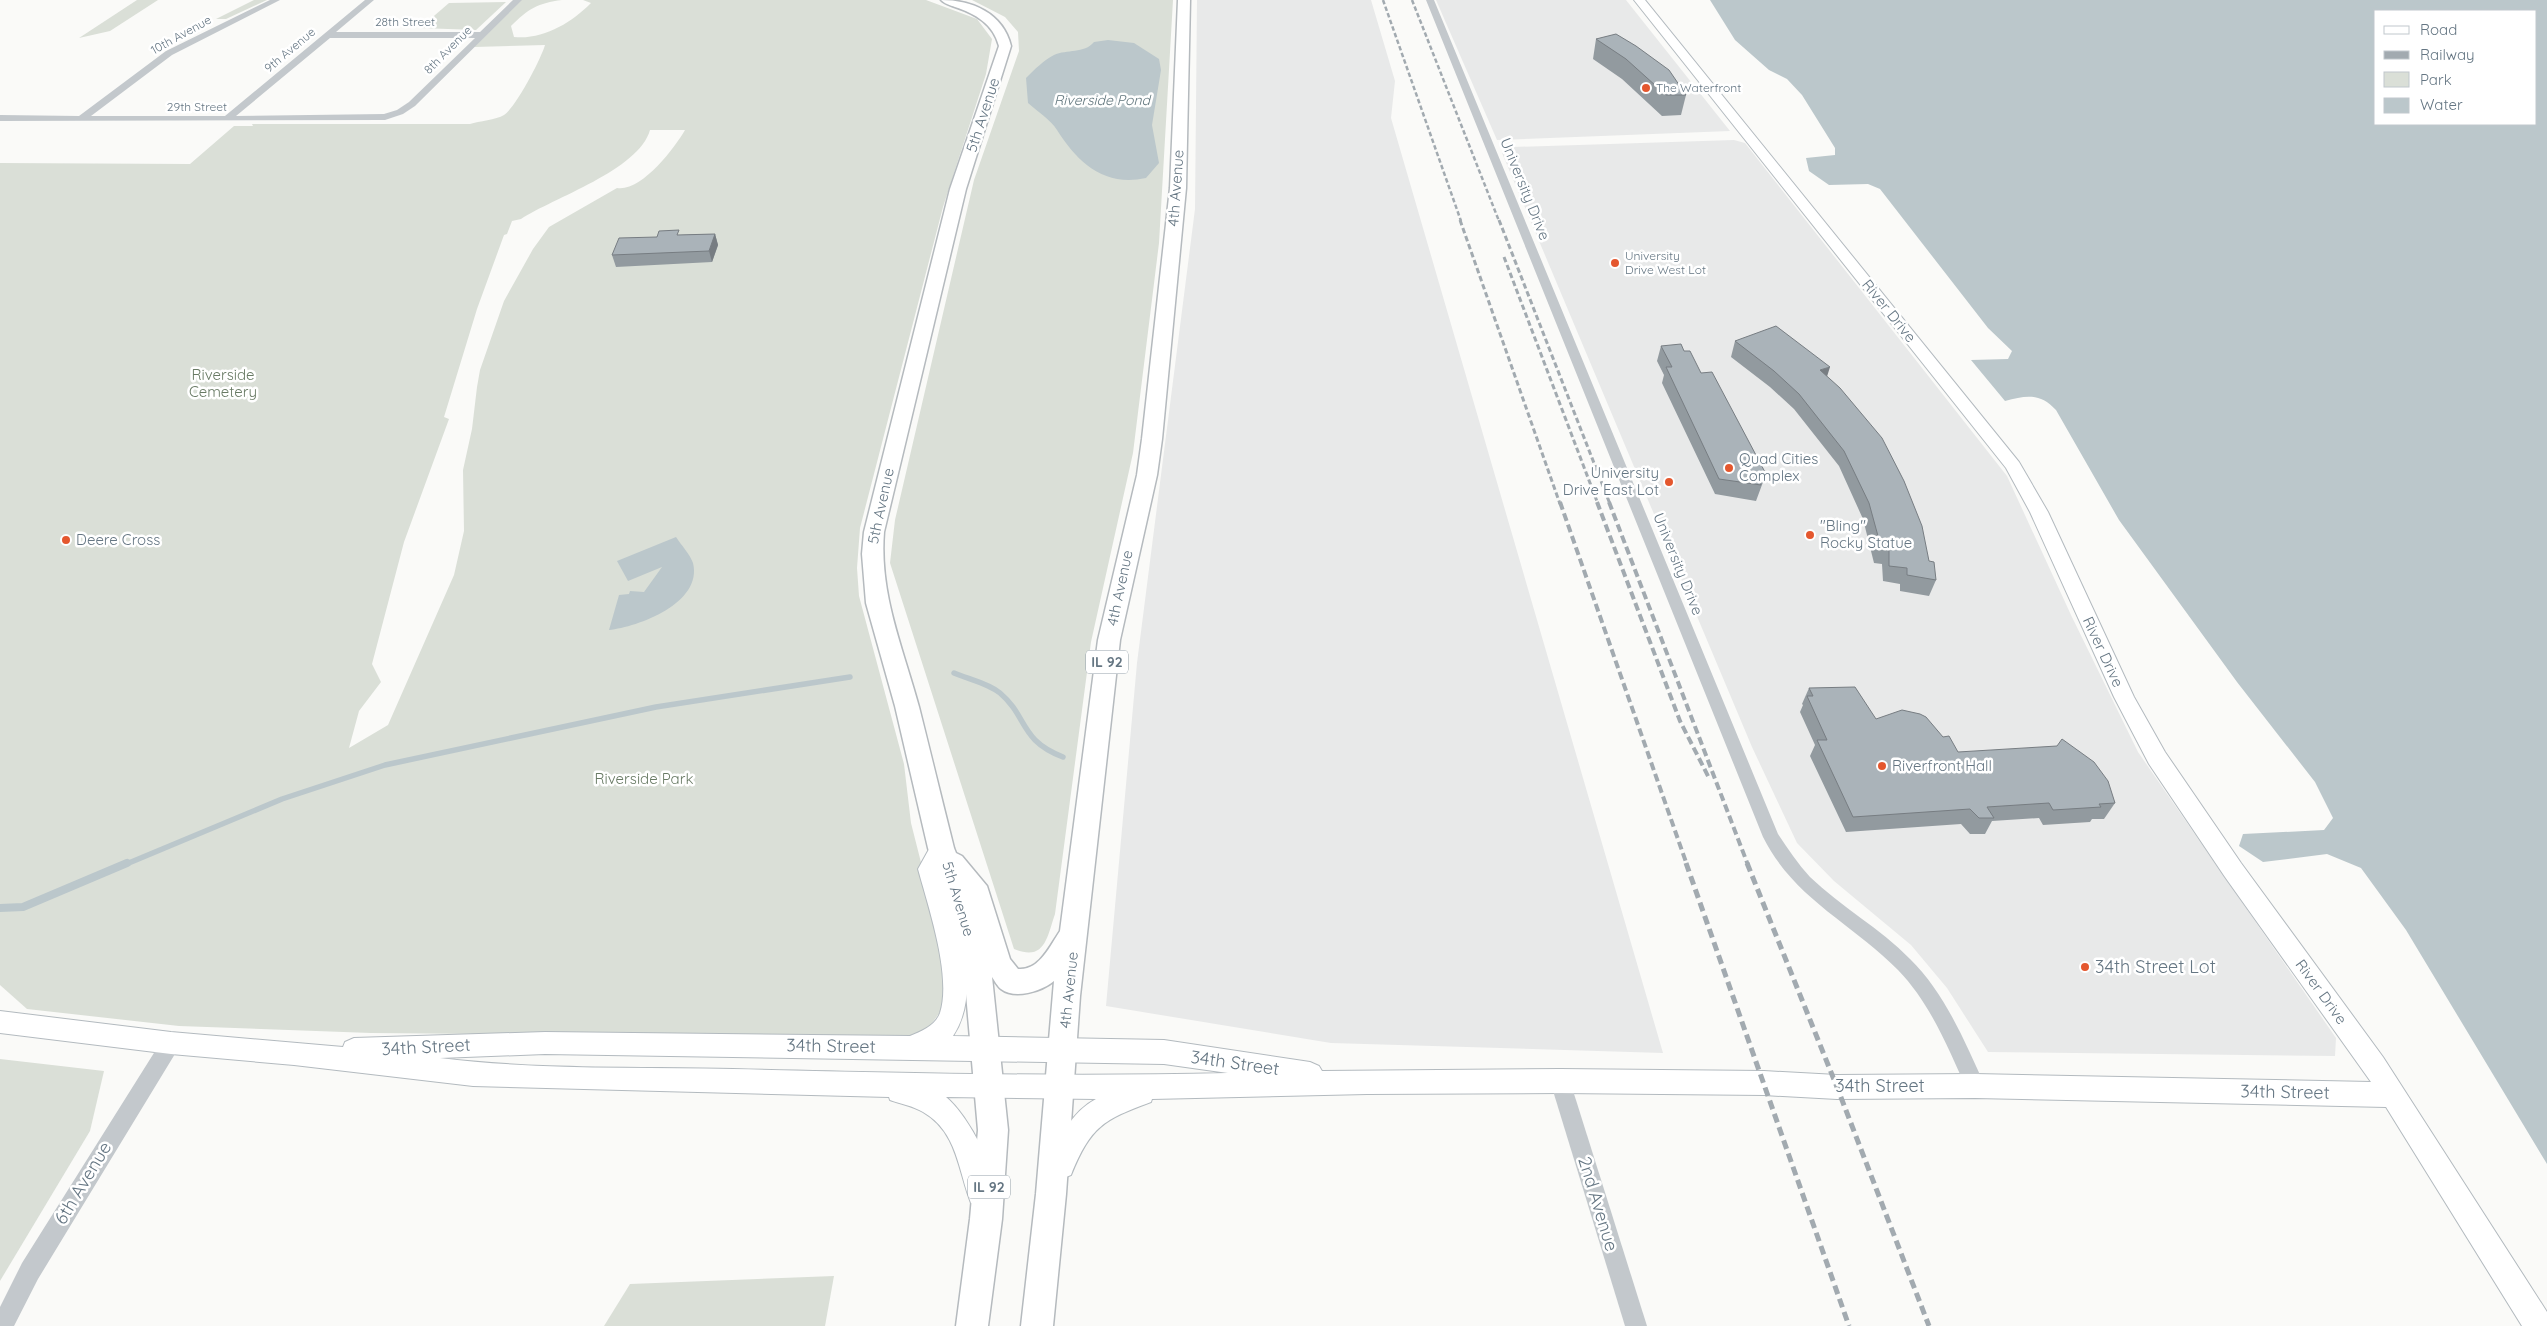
<svg xmlns="http://www.w3.org/2000/svg" width="2547" height="1326" font-family="Quicksand,sans-serif">
  <style>
    .built { fill: #e8e9e9 }
    .green { fill: #dadfd7; fill-rule: evenodd }
    .water { fill: #bbc7cb; fill-rule: evenodd }
    .lines { fill: none; stroke-linecap: round; stroke-linejoin: round }
    .stream-far1 { stroke: #bbc7cb; stroke-width: 5.5 }
    .stream { stroke: #bbc7cb; stroke-width: 8 }
    .secondary-casing { stroke: #b3babf; stroke-width: 2 }
    .primary-casing { stroke: #b5babe; stroke-width: 3 }
    .street { fill: #c3c8cc; fill-rule: evenodd }
    .secondary { fill: #fff; fill-rule: evenodd }
    .primary { fill: #fff; fill-rule: evenodd }
    .rail-far3 { stroke: #a2aab0; stroke-width: 2.5; stroke-dasharray: 4.5 2.5; stroke-linecap: butt }
    .rail-far2 { stroke: #a2aab0; stroke-width: 3; stroke-dasharray: 5.5 3; stroke-linecap: butt }
    .rail-far1 { stroke: #a2aab0; stroke-width: 4; stroke-dasharray: 8 4; stroke-linecap: butt }
    .rail { stroke: #a2aab0; stroke-width: 5; stroke-dasharray: 9 5; stroke-linecap: butt }
    .wall { fill: #929a9f }
    .shaded-wall { fill: #777d82 }
    .building { fill: #aab3b9; stroke: #777d82 }
    .poi-dot { fill: #e4572e; stroke: #fff; stroke-width: 2 }
    .labels { text-anchor: middle; stroke-width: 5; stroke-linejoin: round; paint-order: stroke }
    .far-street-label { font-size: 12px; fill: #657683; stroke: #fff }
    .far-poi-label { font-size: 12px; fill: #657683; stroke: #fff; text-anchor: start }
    .far-water-label { font-size: 14px; font-style: italic; fill: #60757c; stroke: #fff }
    .shield { fill: #fff; stroke: #939fa8; stroke-width: 1 }
    .shield-label { font-size: 14px; font-weight: bold; fill: #657683 }
    .street-label { font-size: 15px; fill: #657683; stroke: #fff }
    .park-label { font-size: 15px; fill: #687a64; stroke: #fff }
    .poi-label { font-size: 15px; fill: #657683; stroke: #fff; text-anchor: start }
    .near-poi-label { font-size: 18px; fill: #657683; stroke: #fff; text-anchor: start }
    .near-street-label { font-size: 18px; fill: #657683; stroke: #fff }
  </style>
  <rect width="100%" height="100%" fill="#fafaf8"/>
  <g class="built">
    <path d="M1197 0H1371L1395 81 1391 118 1663 1053 1331 1043 1106 1006 1137 663 1195 209Z"/>
    <path d="M1436 0H1626L1730 131 1497 140Z"/>
    <path d="M1734 140 1745 143 2007 476 2071 615 2138 752 2336 1038 2335 1056 1988 1052 1947 988 1911 945 1834 881 1797 843 1752 747 1502 153 1505 149 1513 147Z"/>
  </g>
  <g class="green">
    <path d="M137 0H158L110 31 79 38Z"/>
    <path d="M254 0H267L226 19H216Z"/>
    <path d="M521 0H562C538 3 528 9 511 26L514 37C543 40 571 23 591 3L583 0H926L977 19 992 39 986 74 943 207 860 528 857 568 859 596 904 764 911 823 947 965 943 1008 927 1030 913 1038 371 1033 179 1026 27 1009 0 985V163L190 164 234 126H253L252 124H470C479 121 496 120 504 115 516 107 541 59 545 45L474 47ZM650 130H685C674 149 641 192 617 188L549 227 533 249 504 301 480 370 477 387 472 429 463 470 464 531 454 575 388 725 349 748 359 711 381 682 372 664 404 542 449 419 444 417 477 309 504 235 507 234 512 221 521 219C553 198 639 170 650 130Z"/>
    <path d="M972 0H1173L1159 243 1133 453 1091 642 1055 914C1047 937 1045 962 1014 949L890 563 895 520 974 180 1019 51 1018 32 1005 17Z"/>
    <path d="M506 2 476 30 420 28 449 3Z"/>
    <path d="M0 1059 104 1071 90 1131 0 1281Z"/>
    <path d="M834 1276 825 1326H604L630 1284Z"/>
  </g>
  <g class="water">
    <path d="M1710 0H2547V1164L2406 930 2361 868 2327 854 2263 862 2239 846 2243 834 2324 830 2333 818 2315 782 2237 682 2119 520 2056 410C2040 393 2027 395 2005 401L1971 360 2008 359 2012 351 1988 328 1880 189 1868 184 1829 185 1809 171 1806 158 1835 155V148L1802 95 1787 79 1769 70 1735 40ZM2376 11H2536V124H2376Z"/>
    <path d="M1108 40 1134 43 1159 59 1161 70 1152 125 1159 163 1146 178C1104 187 1078 163 1057 130 1051 120 1037 111 1028 103L1026 78C1035 69 1043 61 1054 55 1067 49 1084 54 1094 42Z"/>
    <path d="M676 537C681 545 690 554 693 563 703 603 638 627 609 630L619 595 629 594 630 591 644 592 662 567 628 581 617 561Z"/>
  </g>
  <g class="lines">
    <g class="stream-far1">
      <path d="M954 673C968 679 988 683 1000 693 1028 717 1019 740 1063 757"/>
      <path d="M124 865 282 799 385 765 656 707 850 677"/>
    </g>
    <path class="stream" d="M0 908 23 907 127 863"/>
    <g class="secondary-casing">
      <path id="secondary" d="M1634 0H1645L2019 462 2048 512 2134 697 2165 752 2241 863 2383 1057 2547 1312V1326H2522L2386 1107 1975 1098 1837 1099 1764 1095 1560 1093 1367 1094 1152 1099 1151 1102C1103 1120 1091 1126 1071 1175L1061 1179 1051 1175 1048 1166C1059 1139 1070 1113 1096 1099L946 1097C968 1115 1002 1176 991 1203L981 1207 971 1203C958 1171 958 1132 923 1112 913 1106 901 1104 890 1100L889 1097 473 1086 294 1065 171 1054 0 1033V1011L171 1032 343 1047 345 1042 354 1038 545 1032 910 1036C922 1031 935 1026 940 1013 952 976 928 906 918 869L933 842 941 839 949 842 952 848 941 869C956 919 984 989 953 1036L1164 1040 1310 1062 1319 1066 1322 1071 1560 1069 1764 1071 1837 1075 1975 1074 2371 1082 2225 877 2149 764 2114 697 2030 512 2006 468ZM545 1054 1164 1064 1228 1073C1063 1077 898 1073 733 1069 636 1067 537 1070 440 1058Z"/>
    </g>
    <g class="primary-casing">
      <path id="primary" d="M941 0C972 0 1003 13 1011 46L966 189 884 532C879 594 903 648 919 707 931 754 942 801 954 848L956 853 962 856 987 886 1010 959 1018 969C1039 971 1050 946 1060 931L1098 640 1137 475 1142 439 1170 188 1178 0H1190L1186 188 1162 439 1157 475 1120 640 1080 996 1066 1194 1053 1326H1021L1036 1194 1054 981C1042 991 1015 1000 1001 989 998 987 994 980 992 977L1008 1130 1002 1219 988 1326H956L970 1219 978 1130 965 982 955 928 928 848 895 706 866 603 862 554 864 532 950 189 999 46C993 24 976 14 955 7 950 5 945 4 941 0Z"/>
    </g>
    <g class="street">
      <path d="M270 0H280L172 55 91 116H225L365 0H374L336 32H480L513 0H522L415 106 403 114 385 120 0 121V115L79 116 166 51ZM330 38H475L409 102 397 110 384 114 236 116Z"/>
      <path d="M1426 0H1434L1778 834C1788 849 1798 864 1810 877 1841 907 1880 928 1910 959 1945 993 1965 1042 1985 1086L1982 1092 1975 1095 1968 1092C1949 1050 1931 1004 1898 970 1852 923 1794 899 1763 837Z"/>
      <path d="M171 1034 178 1037 180 1043 178 1049 38 1279 14 1326H0V1307L22 1263 164 1037Z"/>
      <path d="M1560 1072 1567 1075 1570 1081 1647 1326H1625L1550 1081 1553 1075Z"/>
    </g>
    <use href="#secondary" class="secondary"/>
    <use href="#primary" class="primary"/>
    <g class="rail-far3">
      <path d="M1383 0 1461 221"/>
      <path d="M1412 0 1499 221"/>
    </g>
    <g class="rail-far2">
      <path d="M1460 220 1560 504"/>
      <path d="M1499 220 1610 504"/>
      <path d="M1504 257 1598 504"/>
    </g>
    <g class="rail-far1">
      <path d="M1560 502 1687 865"/>
      <path d="M1597 502 1680 721 1709 778"/>
      <path d="M1609 502 1748 865"/>
    </g>
    <g class="rail">
      <path d="M1686 863 1849 1326"/>
      <path d="M1747 863 1837 1087 1929 1326"/>
    </g>
  </g>
  <g class="wall">
    <path d="M1596 39 1686 95 1681 115 1662 116 1622 79 1593 59Z"/>
    <path d="M715 234 718 245 712 262 616 267 612 255 680 235Z"/>
    <path d="M1735 341 1827 377 1929 561 1936 580 1929 596 1900 591V584L1883 581 1882 564 1874 563 1863 519 1839 466 1794 409 1770 387 1731 357Z"/>
    <path d="M1661 346 1684 351 1701 373 1766 474 1756 501 1715 494 1662 383 1664 375 1657 361Z"/>
    <path d="M1809 688 1876 719 1943 737 1958 752 2115 803 2104 819H2092L2090 822 2043 825 2039 818 1992 821 1985 834H1970L1961 824 1846 832 1810 756 1815 745 1800 712 1803 705 1802 704Z"/>
  </g>
  <g class="shaded-wall">
    <path d="M715 234 718 245 712 262 709 251Z"/>
    <path d="M1830 367 1825 383 1820 370Z"/>
  </g>
  <g class="building">
    <path d="M1616 34 1636 46 1669 70 1686 95H1666L1626 59 1596 39Z"/>
    <path d="M679 230 677 235 715 234 709 251 612 255 619 238 657 237 659 231Z"/>
    <path d="M1776 326 1830 367 1820 370 1840 388 1882 438 1904 481 1922 526 1929 561 1934 562 1936 580 1907 575V568L1889 566V548L1881 547 1869 503 1844 451 1799 394 1774 371 1735 341Z"/>
    <path d="M1681 344 1684 351H1690L1701 373 1712 372 1766 474H1755L1761 485 1719 479 1666 367H1672L1661 346Z"/>
    <path d="M1855 687 1876 719 1902 710 1920 714 1926 717 1943 737 1949 736 1958 752 2057 746 2062 739 2094 762 2108 781 2115 803 2099 804 2101 807 2053 810 2049 803 1987 807 1994 818H1979L1970 809 1853 817 1817 740H1827L1807 696H1813L1809 688Z"/>
  </g>
  <g class="poi-dot">
    <circle cx="1646" cy="88" r="5"/>
    <circle cx="1615" cy="263" r="5"/>
    <circle cx="1729" cy="468" r="5"/>
    <circle cx="1669" cy="482" r="5"/>
    <circle cx="1810" cy="535" r="5"/>
    <circle cx="66" cy="540" r="5"/>
    <circle cx="1882" cy="766" r="5"/>
    <circle cx="2085" cy="967" r="5"/>
  </g>
  <g class="labels">
    <g class="far-street-label">
      <text x="405" y="26">28th Street</text>
      <text transform="translate(181 35) rotate(-29)" y="4">10th Avenue</text>
      <text transform="translate(290 50) rotate(-40)" y="4">9th Avenue</text>
      <text transform="translate(448 50) rotate(-45)" y="4">8th Avenue</text>
      <text x="197" y="111">29th Street</text>
    </g>
    <g class="far-poi-label">
      <text x="1656" y="92">The Waterfront</text>
      <text x="1625" y="260">University<tspan x="1625" dy="14">Drive West Lot</tspan></text>
    </g>
    <g class="far-water-label">
      <text x="1102" y="105">Riverside Pond</text>
    </g>
    <g class="shield">
      <rect x="1086" y="650.5" width="42" height="23" rx="4"/>
      <rect x="968" y="1175.5" width="42" height="23" rx="4"/>
    </g>
    <g class="shield-label">
      <text x="1107" y="667">IL 92</text>
      <text x="989" y="1192">IL 92</text>
    </g>
    <g class="street-label">
      <text transform="translate(983 115) rotate(-72)" y="5">5th Avenue</text>
      <text transform="translate(1176 188) rotate(-86)" y="5">4th Avenue</text>
      <text transform="translate(1525 189) rotate(68)" y="5">University Drive</text>
      <text transform="translate(1889 311) rotate(51)" y="5">River Drive</text>
      <text transform="translate(881 506) rotate(-78)" y="5">5th Avenue</text>
      <text transform="translate(1678 564) rotate(68)" y="5">University Drive</text>
      <text transform="translate(1120 588) rotate(-78)" y="5">4th Avenue</text>
      <text transform="translate(2103 652) rotate(65)" y="5">River Drive</text>
      <text transform="translate(958 899) rotate(73)" y="5">5th Avenue</text>
      <text transform="translate(1069 990) rotate(-84)" y="5">4th Avenue</text>
      <text transform="translate(2321 992) rotate(54)" y="5">River Drive</text>
    </g>
    <g class="park-label">
      <text x="223" y="380">Riverside<tspan x="223" dy="17">Cemetery</tspan></text>
      <text x="644" y="784">Riverside Park</text>
    </g>
    <g class="poi-label">
      <text x="1739" y="464">Quad Cities<tspan x="1739" dy="17">Complex</tspan></text>
      <text x="1659" y="478" text-anchor="end">University<tspan x="1659" dy="17">Drive East Lot</tspan></text>
      <text x="1820" y="531">"Bling"<tspan x="1820" dy="17">Rocky Statue</tspan></text>
      <text x="76" y="545">Deere Cross</text>
      <text x="1892" y="771">Riverfront Hall</text>
    </g>
    <g class="near-poi-label">
      <text x="2095" y="973">34th Street Lot</text>
    </g>
    <g class="near-street-label">
      <text transform="translate(831 1046) rotate(1)" y="6">34th Street</text>
      <text transform="translate(426 1047) rotate(-3)" y="6">34th Street</text>
      <text transform="translate(1235 1063) rotate(8)" y="6">34th Street</text>
      <text x="1880" y="1092">34th Street</text>
      <text transform="translate(2285 1092) rotate(1)" y="6">34th Street</text>
      <text transform="translate(83 1183) rotate(-59)" y="6">6th Avenue</text>
      <text transform="translate(1598 1204) rotate(73)" y="6">2nd Avenue</text>
    </g>
  </g>
  <rect x="2374" y="10" width="162" height="115" fill="#ffffff" stroke="#c1c8cd"/>
  <rect x="2384" y="26" width="25" height="8" fill="#ffffff" stroke="#c1c8cd"/>
  <text x="2420" y="35" font-size="15" fill="#657683">Road</text>
  <rect x="2384" y="51" width="25" height="8" fill="#a2aab0" stroke="#c1c8cd"/>
  <text x="2420" y="60" font-size="15" fill="#657683">Railway</text>
  <rect x="2384" y="72" width="25" height="15" fill="#dadfd7" stroke="#c1c8cd"/>
  <text x="2420" y="85" font-size="15" fill="#657683">Park</text>
  <rect x="2384" y="98" width="25" height="15" fill="#bbc7cb" stroke="#c1c8cd"/>
  <text x="2420" y="110" font-size="15" fill="#657683">Water</text>
</svg>
